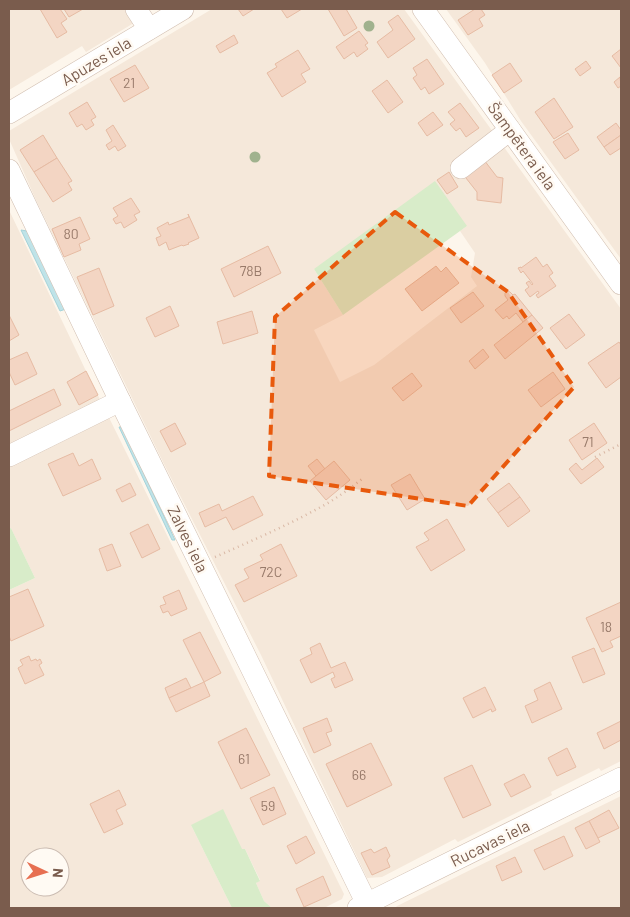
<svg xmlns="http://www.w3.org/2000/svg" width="630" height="917" font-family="Barlow,sans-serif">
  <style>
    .residential { fill: #f5e8da; fill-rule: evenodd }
    .green { fill: #d8ecc9 }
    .water { fill: #bfe3e8; stroke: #a5d3da }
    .building { fill: #f3d5c3; stroke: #e6bba3 }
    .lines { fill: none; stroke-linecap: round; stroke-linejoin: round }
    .minor-casing { stroke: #d1beb0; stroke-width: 22 }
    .path { stroke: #d9b8a5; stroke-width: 2.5; stroke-dasharray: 1 4; stroke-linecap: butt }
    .minor { stroke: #fff; stroke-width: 21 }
    .tree { fill: #a0b28e }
    .marked { fill: #e8590c; fill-opacity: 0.2; stroke: #e8590c; stroke-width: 4; stroke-dasharray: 10 6; stroke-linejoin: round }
    .labels { text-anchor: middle; stroke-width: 5; stroke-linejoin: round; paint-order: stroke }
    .number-label { font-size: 14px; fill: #987a6a }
    .street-label { font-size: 16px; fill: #7a5c4d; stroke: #fffaf3 }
  </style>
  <rect width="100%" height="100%" fill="#fdf6ec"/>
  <g class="residential">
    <path d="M9 9H137V21L86 52 82 46 9 90Z"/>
    <path d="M212 9H404L621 309V761L601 771 599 768 551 792 552 795 458 842 455 839 382 877 367 878 261 655 164 464 36 200 9 139V131ZM467 226 460 231 475 253 471 277 477 286 374 365 340 382 314 330 343 315 314 269Z"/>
    <path d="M446 9H621V259L521 121 485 63Z"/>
    <path d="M9 210 86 371 344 894 342 899 324 908H272L264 901 256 883 260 880 245 849 243 850 191 825 232 908H9V590L35 578 11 528 9 529ZM30 857H60V887H30Z"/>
    <path d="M621 796V908H395L397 906Z"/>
  </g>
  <g class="green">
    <path d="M435 181 467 226 343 315 314 269Z"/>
    <path d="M11 528 35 578 9 590V529Z"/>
    <path d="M223 809 242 849H245L260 881 256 883 264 901 272 908H232L191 825Z"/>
  </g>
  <g class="water">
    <path d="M21 230 27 231 66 309 60 311Z"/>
    <path d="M119 427H122L175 540H172Z"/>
  </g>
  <g class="building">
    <path d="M40 9H60L67 19 61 23 67 32 57 38Z"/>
    <path d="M64 9H83L69 17Z"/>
    <path d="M238 9H254L243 16Z"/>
    <path d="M281 9H302L287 18Z"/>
    <path d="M328 9H346L357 28 344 36Z"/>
    <path d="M475 9H481L485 15 479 19 483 26 468 35 458 20Z"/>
    <path d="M398 15 415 39 388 58 377 42 393 30 388 22Z"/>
    <path d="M359 31 368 43 365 45 368 49 357 57 354 52 344 59 336 47Z"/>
    <path d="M234 35 238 43 220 53 216 46Z"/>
    <path d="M621 49V68L612 56Z"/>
    <path d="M298 50 310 69 301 74 306 82 282 97 267 73 277 67 275 64Z"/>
    <path d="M427 59 444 84 429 94 425 87 421 90 413 78 417 75 413 68Z"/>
    <path d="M586 61 591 68 580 76 575 69Z"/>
    <path d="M510 63 522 81 504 93 492 75Z"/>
    <path d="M135 65 149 88 124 102 110 79Z"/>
    <path d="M620 77 621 86 618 88 614 82Z"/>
    <path d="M387 80 403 102 388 113 372 91Z"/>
    <path d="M554 98 573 127 554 139 535 112Z"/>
    <path d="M87 102 96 117 91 120 94 125 86 130 82 124 77 127 69 113Z"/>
    <path d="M460 103 479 128 466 137 460 128 456 131 450 124 455 120 448 112Z"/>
    <path d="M433 112 443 125 427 136 418 123Z"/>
    <path d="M616 123 621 130V135L604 147 597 137Z"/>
    <path d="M113 125 126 146 118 151 115 146 109 150 106 145 112 141 106 130Z"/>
    <path d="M568 133 579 150 565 159 553 142Z"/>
    <path d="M43 135 57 158 34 172 20 150Z"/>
    <path d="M621 135V148L610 155 604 147Z"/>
    <path d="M481 156 497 177 503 178 501 203 477 200V192L462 173Z"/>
    <path d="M57 158 72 181 68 183 72 190 53 202 34 172Z"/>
    <path d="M449 172 458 187 447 194 437 180Z"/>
    <path d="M131 198 140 212 134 215 137 220 124 228 121 222 116 224 113 219 118 216 113 208Z"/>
    <path d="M188 214 199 238 188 243 189 244 183 246 182 245 169 250 166 242 159 246 156 238 161 236 157 228 168 222 169 225 189 217Z"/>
    <path d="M80 217 90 239 79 244 81 250 64 257 52 229Z"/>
    <path d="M268 246 281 273 234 297 221 269Z"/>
    <path d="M536 257 543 267 547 264 553 273 549 276 556 286 538 298 536 295 539 293 538 291 530 297 525 290 529 287 526 283 529 281 532 285 533 284 523 271 521 273 518 268 521 267V268Z"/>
    <path d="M436 266 441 272 446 267 459 283 422 311 405 289Z"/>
    <path d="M99 268 114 306 93 315 77 277Z"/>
    <path d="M507 291 510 292 513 295 515 294 532 315 523 322 516 313 509 319 507 316 503 319 495 310 508 300 505 296V293Z"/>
    <path d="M473 292 484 306 461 323 450 308Z"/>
    <path d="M170 306 179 326 155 337 146 318Z"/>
    <path d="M252 311 258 333 223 344 217 322Z"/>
    <path d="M569 314 585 335 566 349 550 328Z"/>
    <path d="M9 315 19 335 9 341Z"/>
    <path d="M532 315 543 328 505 359 494 345Z"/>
    <path d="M619 342 621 345V377L606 388 588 363Z"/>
    <path d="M483 349 489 357 475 369 469 361Z"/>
    <path d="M27 352 37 374 15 385 9 372V360Z"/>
    <path d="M86 371 98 395 79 405 67 382Z"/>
    <path d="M553 372 565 389 541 407 528 390Z"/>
    <path d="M412 373 422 386 403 401 392 388Z"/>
    <path d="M54 389 61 405 9 431V411Z"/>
    <path d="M175 423 186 444 171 452 160 431Z"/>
    <path d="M594 423 607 443 582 460 569 440Z"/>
    <path d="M73 453 79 466 92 459 101 479 63 496 48 464Z"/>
    <path d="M597 458 604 467 581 484 569 469 576 463 582 470Z"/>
    <path d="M317 459 325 469 316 476 308 466Z"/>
    <path d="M334 461 350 480 326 500 310 481Z"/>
    <path d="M410 474 425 499 407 510 391 485Z"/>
    <path d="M130 483 136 495 122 502 116 490Z"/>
    <path d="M509 483 520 497 498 513 487 499Z"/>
    <path d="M253 496 263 515 233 530 226 517 205 527 199 513 219 504 222 511Z"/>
    <path d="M520 497 530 511 508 527 498 513Z"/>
    <path d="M447 519 465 550 431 571 416 547 429 540 424 533Z"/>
    <path d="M148 524 160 549 142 558 130 533Z"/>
    <path d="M112 544 121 566 107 571 99 549Z"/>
    <path d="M281 544 297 576 244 602 235 585 249 578 244 569 263 560 260 555Z"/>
    <path d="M28 589 44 626 11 641 9 636V597Z"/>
    <path d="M179 590 187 609 171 616 168 611 163 613 160 606 166 604 163 597Z"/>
    <path d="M621 602V636L610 641 613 647 602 652 586 618Z"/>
    <path d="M200 632 221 673 204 682 183 640Z"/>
    <path d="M320 643 331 668 345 662 353 680 335 688 331 679 335 677 333 672 311 683 300 660 312 654 310 648Z"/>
    <path d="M594 648 605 674 583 683 572 657Z"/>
    <path d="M29 656 31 661 36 659 37 661 40 659 42 663 39 665 44 675 25 684 18 668 23 665 20 660Z"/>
    <path d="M186 678 191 688 169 698 165 688Z"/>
    <path d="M204 682 210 696 176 712 169 698Z"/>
    <path d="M550 682 562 709 532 723 525 706 538 700 534 690Z"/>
    <path d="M485 687 496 710 492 712 491 709 473 718 463 698Z"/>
    <path d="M327 718 332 731 326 733 331 745 314 753 303 728Z"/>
    <path d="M621 721V740L604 749 597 733Z"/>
    <path d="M246 728 270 775 241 789 218 742Z"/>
    <path d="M371 743 392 785 347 807 326 764Z"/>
    <path d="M567 748 576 767 557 776 548 758Z"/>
    <path d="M472 765 491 805 463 818 444 778Z"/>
    <path d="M524 774 531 787 511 797 504 784Z"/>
    <path d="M274 787 286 814 263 825 250 798Z"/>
    <path d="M119 790 126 805 116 810 123 824 104 833 90 804Z"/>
    <path d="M609 810 619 828 598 838 589 821Z"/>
    <path d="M589 821 600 842 586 849 575 828Z"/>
    <path d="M306 836 315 853 296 864 287 846Z"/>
    <path d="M564 836 573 856 544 870 534 850Z"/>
    <path d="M386 847 390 856 387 860 390 867 372 875 361 853 371 849 374 853Z"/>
    <path d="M515 857 522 872 502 881 496 866Z"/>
    <path d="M323 876 331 895 304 907 296 889Z"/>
  </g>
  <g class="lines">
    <g class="minor-casing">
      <g id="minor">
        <path d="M136 9 149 29"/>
        <path d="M423 9 621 284"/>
        <path d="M9 113 183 9"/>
        <path d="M461 168 510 130"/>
        <path d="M9 170 120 401 369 908"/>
        <path d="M9 456 120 401"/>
        <path d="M358 908 621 778"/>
      </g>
    </g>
    <g class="path">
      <path d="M595 457 621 444"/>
      <path d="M215 557C249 542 284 527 317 509 333 501 348 490 362 479"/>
    </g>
    <use href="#minor" class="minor"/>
  </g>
  <g class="tree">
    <circle cx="369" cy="26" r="5.5"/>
    <circle cx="255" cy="157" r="5.5"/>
  </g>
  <path class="marked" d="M395 212 508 292 574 387 468 506 269 476 275 317Z"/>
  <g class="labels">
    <g class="number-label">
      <text x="129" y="88">21</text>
      <text x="71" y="239">80</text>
      <text x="251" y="276">78B</text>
      <text x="588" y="447">71</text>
      <text x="271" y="577">72C</text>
      <text x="606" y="632">18</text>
      <text x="244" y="764">61</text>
      <text x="359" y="780">66</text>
      <text x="268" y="811">59</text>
    </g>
    <g class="street-label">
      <text transform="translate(96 61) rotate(-31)" y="6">Apuzes iela</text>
      <text transform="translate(522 146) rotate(54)" y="6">Šampētera iela</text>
      <text transform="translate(188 539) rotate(64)" y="6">Zalves iela</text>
      <text transform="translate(490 843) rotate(-26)" y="6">Rucavas iela</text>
    </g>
  </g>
  <rect width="630" height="917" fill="none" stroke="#7a5c4d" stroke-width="20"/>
  <g transform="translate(45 872) rotate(94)"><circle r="24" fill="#fffaf3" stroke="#cabbb1"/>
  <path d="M0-4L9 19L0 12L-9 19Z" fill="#e76f51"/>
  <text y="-8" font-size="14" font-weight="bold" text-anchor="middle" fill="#7a5c4d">N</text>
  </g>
</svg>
